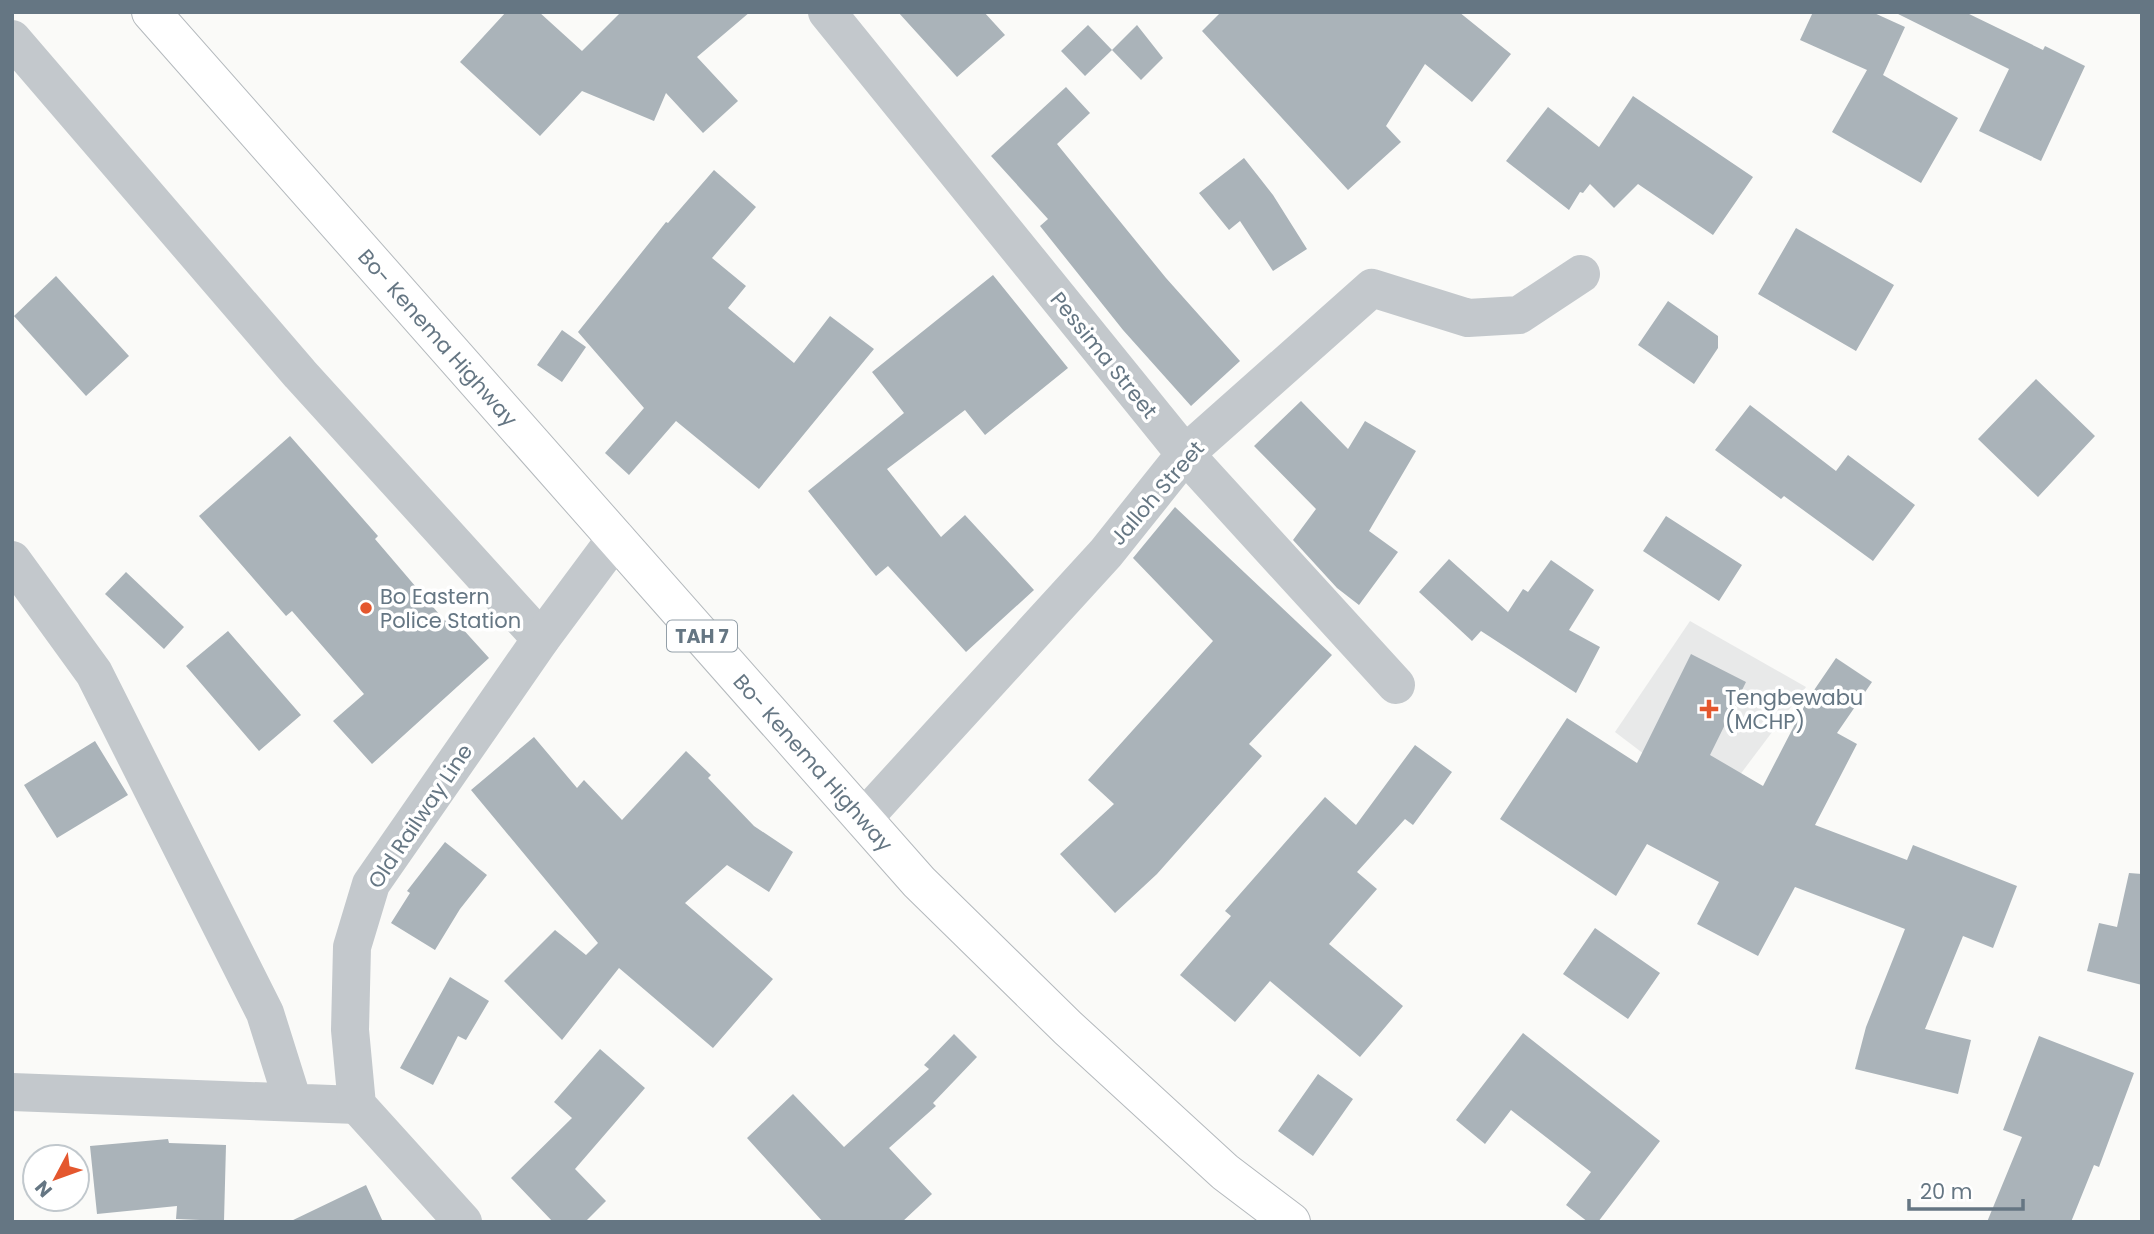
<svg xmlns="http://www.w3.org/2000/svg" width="2154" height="1234" viewBox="0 0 2154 1234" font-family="Poppins,sans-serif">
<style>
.built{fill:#e8e9e9}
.building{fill:#aab3b9}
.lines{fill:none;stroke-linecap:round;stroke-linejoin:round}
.trunk-casing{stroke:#b4b9bd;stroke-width:40}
.minor{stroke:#c3c8cc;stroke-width:38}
.tertiary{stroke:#c3c8cc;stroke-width:38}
.trunk{stroke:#fff;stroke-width:38}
.poi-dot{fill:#e4572e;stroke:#fff;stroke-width:2.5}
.labels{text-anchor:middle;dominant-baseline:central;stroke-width:7;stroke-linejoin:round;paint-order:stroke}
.shield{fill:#fff;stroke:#939fa8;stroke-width:2}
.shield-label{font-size:19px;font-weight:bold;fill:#657683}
.street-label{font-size:21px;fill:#657683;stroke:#fff}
.poi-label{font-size:21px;fill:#657683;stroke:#fff;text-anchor:start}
</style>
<rect width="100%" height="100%" fill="#fafaf8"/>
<path class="built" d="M 1690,621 L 1806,687 L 1715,808 L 1615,732 Z"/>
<path class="building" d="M 506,12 L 539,12 L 582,51 L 621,12 L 750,12 L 697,57 L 738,101 L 703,133 L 666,93 L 654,121 L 582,91 L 540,136 L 460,62 Z
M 898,12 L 984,12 L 1005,35 L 957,77 Z
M 1221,12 L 1459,12 L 1511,54 L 1472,102 L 1425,64 L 1386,126 L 1401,142 L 1348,190 L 1202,31 Z
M 1813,12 L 1872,12 L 1905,27 L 1883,75 L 1958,118 L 1921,183 L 1832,132 L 1867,70 L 1800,40 Z
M 1894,12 L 1965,12 L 2043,50 L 2045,46 L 2085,66 L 2041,161 L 1979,131 L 2009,69 Z
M 1088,25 L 1112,50 L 1085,76 L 1061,51 Z
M 1137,25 L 1163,58 L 1141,80 L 1112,50 Z
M 1066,87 L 1090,113 L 1057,144 L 1166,278 L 1240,361 L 1191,406 L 1123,330 L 1040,226 L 1048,219 L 991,156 Z
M 1633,96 L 1753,177 L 1713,235 L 1638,184 L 1614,208 L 1590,184 L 1583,193 L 1580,192 L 1569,210 L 1506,161 L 1548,107 L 1599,147 Z
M 1244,158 L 1273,195 L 1307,249 L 1273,271 L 1240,221 L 1229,230 L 1199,193 Z
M 714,170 L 756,207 L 712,258 L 746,286 L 728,308 L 794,363 L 830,316 L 874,349 L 759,489 L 676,421 L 629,475 L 605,453 L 644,408 L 578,332 L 666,222 L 668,223 Z
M 1796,228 L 1894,285 L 1856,351 L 1758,294 Z
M 993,275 L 1068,368 L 985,435 L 965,410 L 887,469 L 941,537 L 965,515 L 1034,590 L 966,652 L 888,566 L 876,576 L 808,491 L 904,413 L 872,372 Z
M 56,276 L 129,356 L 86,396 L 14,316 Z
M 1668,301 L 1718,336 L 1718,348 L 1694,384 L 1638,345 Z
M 562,330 L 586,347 L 562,382 L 537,365 Z
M 2036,379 L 2095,436 L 2038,497 L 1978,439 Z
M 1301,401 L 1348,449 L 1365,421 L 1416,451 L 1369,531 L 1398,552 L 1359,605 L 1337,588 L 1293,540 L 1316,509 L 1254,446 Z
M 1750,405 L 1836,471 L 1848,455 L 1915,505 L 1873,561 L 1784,496 L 1781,499 L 1715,450 Z
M 290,436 L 378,536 L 375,539 L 445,621 L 451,616 L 489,658 L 372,764 L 333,721 L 364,694 L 292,611 L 286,616 L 199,516 Z
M 1175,507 L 1332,655 L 1249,744 L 1262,756 L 1157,874 L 1115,913 L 1060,854 L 1114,804 L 1088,780 L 1213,641 L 1133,558 Z
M 1666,516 L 1742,565 L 1719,601 L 1643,551 Z
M 1449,559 L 1508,612 L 1523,589 L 1528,592 L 1551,560 L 1594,590 L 1569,630 L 1600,647 L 1576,693 L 1481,631 L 1472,641 L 1419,592 Z
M 126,572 L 184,627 L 164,649 L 105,594 Z
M 228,631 L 301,715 L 259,751 L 186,666 Z
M 1691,654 L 1746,682 L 1710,755 L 1763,786 L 1808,699 L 1836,658 L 1872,682 L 1837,733 L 1857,744 L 1815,825 L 1907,860 L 1913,845 L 2017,886 L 1993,948 L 1963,936 L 1925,1029 L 1971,1040 L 1958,1094 L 1855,1069 L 1866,1027 L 1905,929 L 1795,887 L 1758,956 L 1697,924 L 1719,882 L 1647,844 L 1616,896 L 1500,819 L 1567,718 L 1637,763 Z
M 534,737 L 577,788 L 584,780 L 622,820 L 686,751 L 711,775 L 708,778 L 754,826 L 793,852 L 769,892 L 727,865 L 685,903 L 773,979 L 713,1048 L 619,968 L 562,1040 L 504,981 L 555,930 L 586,955 L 598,943 L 471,790 Z
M 95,741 L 128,795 L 57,838 L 24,785 Z
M 1415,745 L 1452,772 L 1413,825 L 1405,819 L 1357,872 L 1377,889 L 1329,944 L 1403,1006 L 1360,1057 L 1270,981 L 1235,1022 L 1180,975 L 1231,916 L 1225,911 L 1325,797 L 1356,825 Z
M 445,842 L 487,875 L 460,909 L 435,950 L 391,923 L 410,893 L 407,891 Z
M 2129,873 L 2142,874 L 2142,985 L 2087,971 L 2099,923 L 2117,927 Z
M 1595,928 L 1660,973 L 1628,1019 L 1563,974 Z
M 450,977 L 489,1001 L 466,1040 L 458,1036 L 433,1085 L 400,1068 Z
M 1523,1033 L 1660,1141 L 1598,1222 L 1588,1222 L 1566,1205 L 1591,1172 L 1511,1110 L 1485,1144 L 1456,1120 Z
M 954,1034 L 977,1057 L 933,1103 L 936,1106 L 889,1148 L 932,1194 L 902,1222 L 823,1222 L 747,1138 L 793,1094 L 844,1147 L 929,1069 L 924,1065 Z
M 2039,1036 L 2134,1073 L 2099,1167 L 2094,1165 L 2071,1222 L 1987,1222 L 2022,1137 L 2003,1130 Z
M 600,1049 L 645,1088 L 575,1169 L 606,1201 L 585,1222 L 553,1222 L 511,1178 L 572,1118 L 554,1102 Z
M 1318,1074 L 1353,1099 L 1313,1156 L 1278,1131 Z
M 168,1139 L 169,1143 L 226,1145 L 224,1221 L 176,1219 L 177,1206 L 97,1214 L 90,1146 Z
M 366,1185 L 383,1222 L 289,1222 Z"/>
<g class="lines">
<defs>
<g id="trunk">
<path id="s1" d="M 151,12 L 919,882 L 1068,1028 L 1225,1172 L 1291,1222"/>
</g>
</defs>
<use href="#trunk" class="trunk-casing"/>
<path class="minor" d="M 827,12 L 1185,454 L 1396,685
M 12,39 L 300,374 L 541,639
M 12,560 L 94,673 L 265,1013 L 293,1102
M 863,819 L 1106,553 L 1185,454 L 1372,288 L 1468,318 L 1519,315 L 1581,274
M 12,1092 L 357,1105"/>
<path class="tertiary" d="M 463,1222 L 357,1105 L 350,1030 L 352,947 L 371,884 L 541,639 L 616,538"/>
<use href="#trunk" class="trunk"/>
</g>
<g class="poi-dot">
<circle cx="366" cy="608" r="7"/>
<path d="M1705.5 698.5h7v7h7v7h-7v7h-7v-7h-7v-7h7z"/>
</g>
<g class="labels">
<rect class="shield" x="667" y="620.5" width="70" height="31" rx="5"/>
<g class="shield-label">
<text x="702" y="636">TAH 7</text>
</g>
<g class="street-label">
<text stroke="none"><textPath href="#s1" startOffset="434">Bo- Kenema Highway</textPath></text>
<text transform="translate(1104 355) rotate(51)">Pessima Street</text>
<text transform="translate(1157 493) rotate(-49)">Jalloh Street</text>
<text stroke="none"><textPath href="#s1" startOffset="1001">Bo- Kenema Highway</textPath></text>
<text transform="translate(420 816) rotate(-56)">Old Railway Line</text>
</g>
<g class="poi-label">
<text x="380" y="596">Bo Eastern<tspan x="380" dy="24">Police Station</tspan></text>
<text x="1725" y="697">Tengbewabu<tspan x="1725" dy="24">(MCHP)</tspan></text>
</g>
</g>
<rect width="2154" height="1234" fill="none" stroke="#657683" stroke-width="28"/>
<g transform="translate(56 1178) rotate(229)"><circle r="33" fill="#ffffff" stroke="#c1c8cd" stroke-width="2"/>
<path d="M0-5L12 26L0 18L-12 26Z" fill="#e4572e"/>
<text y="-10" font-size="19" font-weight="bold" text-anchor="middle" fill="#657683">N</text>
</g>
<path d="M1909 1199v10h114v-10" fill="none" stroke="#657683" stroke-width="3.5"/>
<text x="1920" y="1199" font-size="21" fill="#657683" stroke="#ffffff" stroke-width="5" paint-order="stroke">20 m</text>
</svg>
